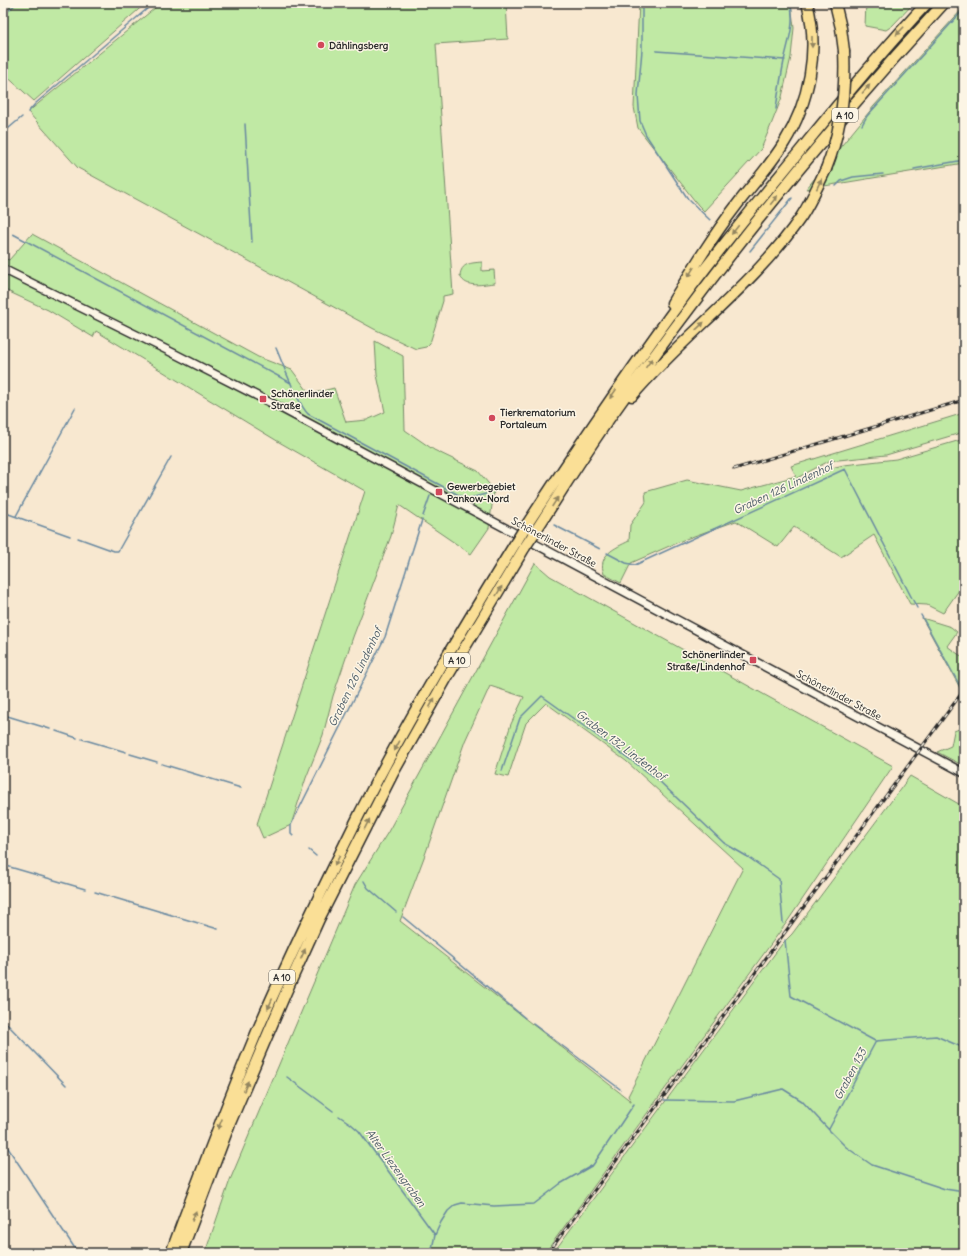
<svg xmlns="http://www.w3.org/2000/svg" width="967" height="1256" viewBox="0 0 967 1256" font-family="Delius,sans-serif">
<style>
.green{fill:#c0e9a4;stroke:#768a68;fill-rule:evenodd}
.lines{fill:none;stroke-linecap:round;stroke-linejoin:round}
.stream{stroke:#6888a0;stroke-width:1.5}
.secondary-casing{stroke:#2b2b2b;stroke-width:10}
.highway-casing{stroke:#2b2b2b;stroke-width:13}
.secondary{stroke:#fcf5e5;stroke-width:7}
.highway{stroke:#fadf96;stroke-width:10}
.rail-casing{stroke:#2b2b2b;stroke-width:3}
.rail{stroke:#fcf5e5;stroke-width:1.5;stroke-dasharray:4.5;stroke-linecap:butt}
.highway-bridge-casing{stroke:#2b2b2b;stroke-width:13;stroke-linecap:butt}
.highway-bridge{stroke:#fadf96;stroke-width:10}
.oneway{fill:#928560}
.poi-dot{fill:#d1495b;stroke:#fcf5e5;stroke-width:1.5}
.labels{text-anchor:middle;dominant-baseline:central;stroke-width:3;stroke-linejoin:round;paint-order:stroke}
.shield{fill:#fcf5e5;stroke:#6a6863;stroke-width:1}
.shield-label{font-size:9px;font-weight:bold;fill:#2b2b2b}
.poi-label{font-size:10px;font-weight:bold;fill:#2b2b2b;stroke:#fcf5e5;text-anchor:start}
.street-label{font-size:10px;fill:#2b2b2b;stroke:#fcf5e5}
.water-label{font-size:11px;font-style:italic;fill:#495a66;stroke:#fcf5e5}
</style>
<rect width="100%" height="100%" fill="#f8e8d0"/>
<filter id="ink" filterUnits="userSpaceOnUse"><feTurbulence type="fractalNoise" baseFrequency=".025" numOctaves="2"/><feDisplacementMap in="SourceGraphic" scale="8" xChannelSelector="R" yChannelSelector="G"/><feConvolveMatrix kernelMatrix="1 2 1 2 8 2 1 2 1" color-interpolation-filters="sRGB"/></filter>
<g filter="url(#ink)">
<path class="green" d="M 3,3 L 146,3 L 34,101 L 3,73 Z
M 161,3 L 506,3 L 508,39 L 436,44 L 453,294 L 443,296 L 443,301 L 430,343 L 426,347 L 416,349 L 374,329 L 78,168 L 28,112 Z
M 639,3 L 791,3 L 794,28 L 791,57 L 782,97 L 771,125 L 761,149 L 704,211 L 698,205 L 638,128 L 634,107 Z
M 866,3 L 914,3 L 892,26 L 886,30 L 865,26 Z
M 964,7 L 964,163 L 806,189 L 874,106 Z
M 32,234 L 258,357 L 292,370 L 310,394 L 334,388 L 346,422 L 367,420 L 385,412 L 377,375 L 375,341 L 403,356 L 405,430 L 434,450 L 478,471 L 494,490 L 489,528 L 471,554 L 399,505 L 391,536 L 353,637 L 333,696 L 323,735 L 306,778 L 291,825 L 263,838 L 257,824 L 365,491 L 279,442 L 96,331 L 93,337 L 48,310 L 3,289 L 3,258 L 9,260 Z
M 482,262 L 482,271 L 494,270 L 495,283 C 483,284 466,289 460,276 C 461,263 471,263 482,262 Z
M 964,413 L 964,432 L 886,455 L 829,461 L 797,478 L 801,484 L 835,467 L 844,465 L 896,459 L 964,439 L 964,583 L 943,613 L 927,605 L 910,604 L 874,535 L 841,557 L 794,527 L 778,547 L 736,521 L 683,540 L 631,563 L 621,583 L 604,574 C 597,555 615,548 629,541 L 630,525 L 646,502 L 645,492 L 687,480 L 741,491 L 796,476 L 791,466 Z
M 535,563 L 550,576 L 893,766 L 787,922 L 545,1253 L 205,1253 L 230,1180 L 355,885 L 388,832 ZM 490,686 L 524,697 L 511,724 L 495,774 L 508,777 L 526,723 L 546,703 L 626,761 L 743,868 L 628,1096 L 632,1102 L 400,921 L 426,852 L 465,741 Z
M 922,618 L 951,627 L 957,632 L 947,646 L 961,656 L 964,653 L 964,683 L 960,688 Z
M 964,727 L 964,766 L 937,752 L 951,746 L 954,731 Z
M 910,776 L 964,807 L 964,1253 L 553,1253 L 782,944 L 792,934 Z"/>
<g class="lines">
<path class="stream" d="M 642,3 L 642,50 L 638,95 L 640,121 L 646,135 L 688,199 L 710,220
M 3,15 L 17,3
M 656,51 L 785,60
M 776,109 C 778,93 781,77 784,61 C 788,42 796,22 790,3
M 28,112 L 36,103 L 154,3
M 245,124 L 252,242
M 862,125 L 867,116 L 964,9
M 3,133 L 22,117
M 914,169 L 964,160
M 836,186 L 841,181 L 853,177 L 883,174
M 13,234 L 291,383
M 750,251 L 792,198
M 276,348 C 283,364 297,403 308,414 L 466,499 L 486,494
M 3,512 L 70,536
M 16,516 L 75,408
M 423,516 L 430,496
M 554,525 L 600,549
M 78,538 L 114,551 L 118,551 L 171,457
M 607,553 L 626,563 L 635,565 L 845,469 L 917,608
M 921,615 L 960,686
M 4,715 L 50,729
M 56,731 L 77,738
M 82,739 L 126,752
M 130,754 L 157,762
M 162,764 L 241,788
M 502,771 L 520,718 L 542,696 L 656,778 L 724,843 L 748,857 L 779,879 L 783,923
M 293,836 L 291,834 L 291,825 L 385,637 L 422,520
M 309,850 L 316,856
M 3,865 L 85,889
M 364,881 L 368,888 L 396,912
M 95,892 L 218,929
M 403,917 L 525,1018
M 785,940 L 791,996 L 875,1041
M 3,1024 L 7,1024 L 66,1085
M 533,1024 L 620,1089
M 287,1077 L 333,1111
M 664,1100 L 734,1101 L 783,1089 L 802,1101 L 829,1130 L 846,1147 L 872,1165 L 945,1189 L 964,1192
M 339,1116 L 351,1124 L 359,1131 L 435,1235
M 829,1129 L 876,1041 L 936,1036 L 964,1048
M 3,1143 L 6,1145 L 78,1253
M 431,1253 L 435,1235 L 441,1222 L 448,1211 L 455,1205 L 462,1203 L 494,1206 L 534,1204 L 560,1184 L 593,1165 L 634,1104"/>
<defs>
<path id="secondary" d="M 3,269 L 175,354 L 273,404 L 964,773"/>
<path id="highway" d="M 835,3 L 841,28 L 844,51
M 672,303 C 692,270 712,237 736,206 C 752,185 770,166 784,143 C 809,103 820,50 807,3
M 632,396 C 685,334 754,285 801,217 C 811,202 818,185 826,169
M 524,529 C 577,448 631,368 689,290 C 723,244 759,201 795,157 C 838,104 881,52 927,3
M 533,535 C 559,495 584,454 611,416 C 713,271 824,133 944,3
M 171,1253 C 198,1180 226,1106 256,1034 C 288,959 325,884 361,811 C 408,719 462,630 516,542
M 181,1253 L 230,1123 L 286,992 L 319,919 L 393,773 L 446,679 L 525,547"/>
</defs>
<use href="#secondary" class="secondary-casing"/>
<use href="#highway" class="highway-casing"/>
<use href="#secondary" class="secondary"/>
<use href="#highway" class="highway"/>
<defs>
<path id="rail" d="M 734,469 L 964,400
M 548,1253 L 964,690"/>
</defs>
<use href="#rail" class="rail-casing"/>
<use href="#rail" class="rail"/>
<defs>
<path id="highway-bridge" d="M 826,169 C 841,131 846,92 844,51
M 516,542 L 524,529
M 525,547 L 533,535"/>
</defs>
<use href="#highway-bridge" class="highway-bridge-casing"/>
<use href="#highway-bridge" class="highway-bridge"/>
</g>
<defs><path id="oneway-solid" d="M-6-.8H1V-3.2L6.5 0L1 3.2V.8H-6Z"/></defs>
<g class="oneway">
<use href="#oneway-solid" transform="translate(900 31) rotate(134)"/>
<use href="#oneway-solid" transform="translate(812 42) rotate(90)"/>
<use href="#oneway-solid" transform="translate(866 89) rotate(-48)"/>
<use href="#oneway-solid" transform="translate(819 184) rotate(-65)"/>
<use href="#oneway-solid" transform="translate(774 200) rotate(-51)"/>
<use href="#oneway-solid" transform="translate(735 230) rotate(128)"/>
<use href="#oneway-solid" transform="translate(691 272) rotate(122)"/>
<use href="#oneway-solid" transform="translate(700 326) rotate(-44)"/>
<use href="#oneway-solid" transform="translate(649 363) rotate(-54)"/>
<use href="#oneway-solid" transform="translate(613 394) rotate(125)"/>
<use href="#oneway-solid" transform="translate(555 502) rotate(-57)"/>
<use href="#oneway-solid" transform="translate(499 591) rotate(-59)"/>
<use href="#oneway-solid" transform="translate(432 703) rotate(-61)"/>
<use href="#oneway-solid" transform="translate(397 746) rotate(118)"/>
<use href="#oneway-solid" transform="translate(367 824) rotate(-63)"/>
<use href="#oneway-solid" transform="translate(337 861) rotate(116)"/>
<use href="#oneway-solid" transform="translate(303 954) rotate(-66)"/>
<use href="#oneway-solid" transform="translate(270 1004) rotate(114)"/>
<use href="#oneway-solid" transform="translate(246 1086) rotate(-67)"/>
<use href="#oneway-solid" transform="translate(220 1124) rotate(112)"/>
<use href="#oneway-solid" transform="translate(194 1216) rotate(-69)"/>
</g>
</g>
<g class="poi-dot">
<circle cx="321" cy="45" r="4"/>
<rect x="259" y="395" width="8" height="8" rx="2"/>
<circle cx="492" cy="418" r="4"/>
<rect x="435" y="488" width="8" height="8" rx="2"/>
<rect x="749" y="656" width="8" height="8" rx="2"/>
</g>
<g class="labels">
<g class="shield">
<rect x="832" y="108" width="26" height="14" rx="3"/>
<rect x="444" y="653" width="26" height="14" rx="3"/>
<rect x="269" y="970" width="26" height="14" rx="3"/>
</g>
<g class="shield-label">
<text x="845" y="115">A 10</text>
<text x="457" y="660">A 10</text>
<text x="282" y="977">A 10</text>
</g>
<g class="poi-label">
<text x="329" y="45">Dählingsberg</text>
<text x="271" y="393">Schönerlinder<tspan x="271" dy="12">Straße</tspan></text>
<text x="500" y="412">Tierkrematorium<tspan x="500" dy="12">Portaleum</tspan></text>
<text x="447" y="486">Gewerbegebiet<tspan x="447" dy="12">Pankow-Nord</tspan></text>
<text x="745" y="654" text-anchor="end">Schönerlinder<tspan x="745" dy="12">Straße/Lindenhof</tspan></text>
</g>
<g class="street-label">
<text transform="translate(554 542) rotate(28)">Schönerlinder Straße</text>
<text transform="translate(839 695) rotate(28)">Schönerlinder Straße</text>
</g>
<g class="water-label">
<text transform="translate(783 488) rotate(-25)">Graben 126 Lindenhof</text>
<text transform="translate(355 677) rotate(-64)">Graben 126 Lindenhof</text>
<text transform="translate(621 745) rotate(37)">Graben 132 Lindenhof</text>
<text transform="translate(850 1074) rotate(-62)">Graben 133</text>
<text transform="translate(396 1168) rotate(54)">Alter Liezengraben</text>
</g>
</g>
<rect width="967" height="1256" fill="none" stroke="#fcf5e5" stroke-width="16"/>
<rect x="8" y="8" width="951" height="1240" fill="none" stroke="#2b2b2b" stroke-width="1.5" filter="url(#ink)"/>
</svg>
